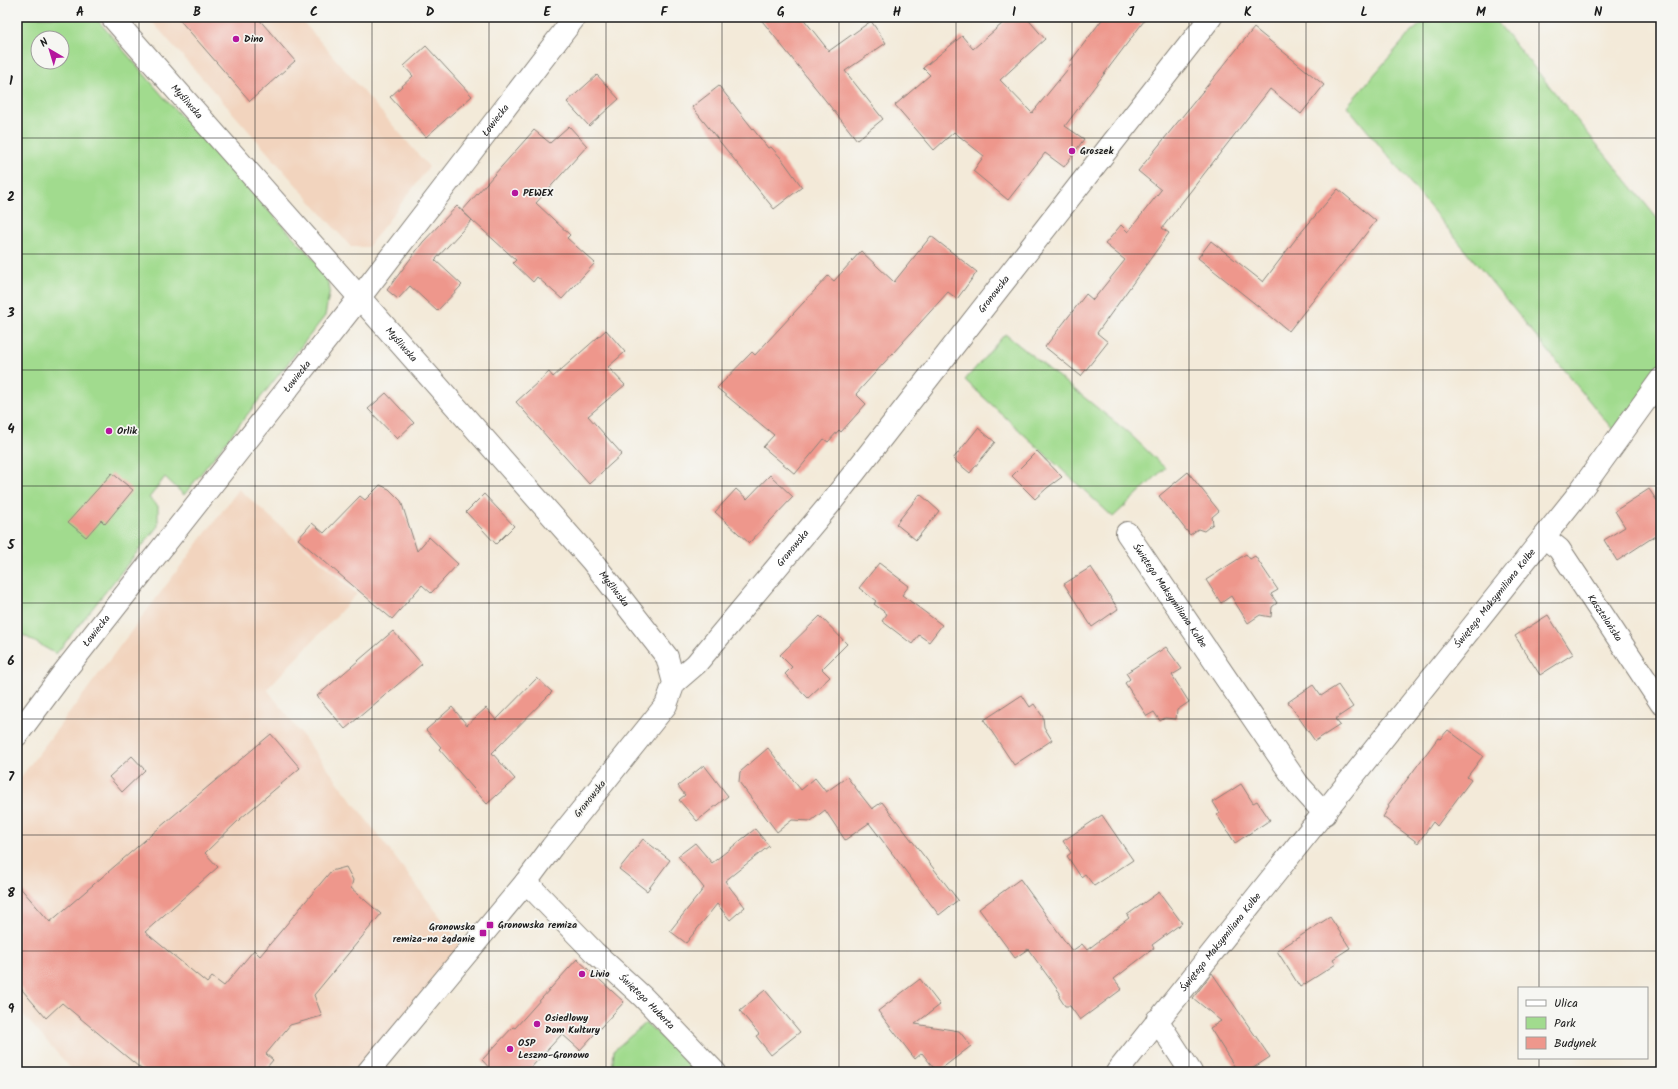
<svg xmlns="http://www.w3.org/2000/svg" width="1678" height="1089" viewBox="0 0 1678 1089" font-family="Kalam,sans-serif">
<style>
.built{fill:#f2d4be}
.green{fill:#a1db8e;stroke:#5e7c55;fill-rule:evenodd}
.building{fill:#ee978c}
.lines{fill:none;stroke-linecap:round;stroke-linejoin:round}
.street-casing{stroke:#88837a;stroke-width:24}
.secondary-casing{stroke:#88837a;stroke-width:24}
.street{stroke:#fff;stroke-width:22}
.secondary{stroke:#fff;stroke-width:22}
.grid{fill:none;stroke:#1c1c1c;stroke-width:1;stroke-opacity:0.55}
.poi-dot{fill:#b5179e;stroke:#f6f6f2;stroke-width:1.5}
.labels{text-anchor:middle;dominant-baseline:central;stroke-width:3.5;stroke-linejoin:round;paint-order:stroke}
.poi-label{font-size:10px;font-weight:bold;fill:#1c1c1c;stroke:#f6f6f2;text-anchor:start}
.street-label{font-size:10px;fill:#1c1c1c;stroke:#f6f6f2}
.neatline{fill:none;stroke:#1c1c1c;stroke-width:1.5}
.grid-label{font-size:13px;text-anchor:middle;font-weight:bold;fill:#1c1c1c}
</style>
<rect width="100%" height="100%" fill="#f6f6f2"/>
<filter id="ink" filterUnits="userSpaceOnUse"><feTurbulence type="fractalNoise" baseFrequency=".025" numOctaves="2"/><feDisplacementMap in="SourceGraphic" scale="8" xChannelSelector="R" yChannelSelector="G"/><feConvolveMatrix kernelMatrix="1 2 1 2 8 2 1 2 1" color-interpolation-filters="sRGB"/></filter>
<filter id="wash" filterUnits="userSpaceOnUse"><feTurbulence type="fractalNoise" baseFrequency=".012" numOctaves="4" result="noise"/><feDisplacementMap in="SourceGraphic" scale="16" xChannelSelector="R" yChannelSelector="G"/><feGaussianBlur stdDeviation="0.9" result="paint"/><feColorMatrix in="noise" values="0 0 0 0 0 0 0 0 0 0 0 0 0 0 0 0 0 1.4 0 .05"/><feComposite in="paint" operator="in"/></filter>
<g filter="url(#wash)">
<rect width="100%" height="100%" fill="#f3ead9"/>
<path class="built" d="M 148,17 L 299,17 L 429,167 L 368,247 L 351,247 Z
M 239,489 L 357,594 L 267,689 L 467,952 L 368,1072 L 74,1072 L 17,1008 L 17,782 Z"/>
<path class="green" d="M 17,17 L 95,17 L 168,102 L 323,269 L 330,289 L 325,316 L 184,495 L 165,477 L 149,498 L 158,506 L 158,526 L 56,654 L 23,635 L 17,636 ZM 38,38 L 62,38 L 62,62 L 38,62 Z
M 1430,17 L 1493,17 L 1661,223 L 1661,372 L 1614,431 L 1347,106 L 1411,32 Z
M 1005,334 L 1130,434 L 1165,468 L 1113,517 L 965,380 Z
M 646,1023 L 701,1072 L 612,1072 L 614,1050 Z"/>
<g id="blocks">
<path class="building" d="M 177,17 L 257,17 L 295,61 L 250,101 Z
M 759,17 L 802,17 L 829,51 L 871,21 L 886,43 L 845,71 L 883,119 L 857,140 Z
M 1010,17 L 1026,17 L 1045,39 L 1000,80 L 1032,113 L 1072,64 L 1070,62 L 1104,17 L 1147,17 L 1065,126 L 1084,139 L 1064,167 L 1045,153 L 1008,200 L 973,171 L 984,156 L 954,132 L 934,150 L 895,105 L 930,75 L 923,68 L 962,36 L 973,49 Z
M 1254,28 L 1324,85 L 1301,114 L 1270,89 L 1162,228 L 1169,233 L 1097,333 L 1108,342 L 1081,376 L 1045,347 L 1086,294 L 1093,300 L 1125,260 L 1105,244 L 1121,225 L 1128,232 L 1161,190 L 1138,171 Z
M 426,46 L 472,96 L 426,137 L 390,97 L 413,76 L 404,66 Z
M 597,75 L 619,99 L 589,126 L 567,102 Z
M 719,86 L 768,148 L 771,147 L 781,158 L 802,187 L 774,209 L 692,107 Z
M 569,126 L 587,146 L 536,203 L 570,235 L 567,238 L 595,263 L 562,299 L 537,277 L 533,282 L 513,263 L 516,260 L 462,211 L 534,130 L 550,143 Z
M 1338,189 L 1376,221 L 1289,331 L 1198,258 L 1211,241 L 1263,282 L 1298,236 Z
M 457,206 L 472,220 L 435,260 L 462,285 L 437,311 L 410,286 L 398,299 L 387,290 L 423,242 Z
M 931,236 L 977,272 L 957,299 L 948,292 L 856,394 L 866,404 L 841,432 L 839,430 L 828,442 L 824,439 L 795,474 L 763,447 L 774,435 L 717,388 L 752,352 L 755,355 L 828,276 L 834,281 L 861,251 L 894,282 Z
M 606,330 L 625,352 L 608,367 L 625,385 L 588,416 L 622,454 L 589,484 L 516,402 L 549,372 L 553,377 Z
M 386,393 L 414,423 L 397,439 L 368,409 Z
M 978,428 L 995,442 L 970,473 L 953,459 Z
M 1037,451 L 1062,477 L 1047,488 L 1035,499 L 1012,476 Z
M 1188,472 L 1219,511 L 1212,517 L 1213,524 L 1204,531 L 1198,529 L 1190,535 L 1159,496 Z
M 112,473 L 133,490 L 105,524 L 101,520 L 86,537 L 68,522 Z
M 770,475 L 793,497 L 749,543 L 715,512 L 736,489 L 747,499 Z
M 380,485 L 389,489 L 401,501 L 417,551 L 429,537 L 458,564 L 431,593 L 422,585 L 392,619 L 298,539 L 312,523 L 324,533 L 360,496 L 365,500 Z
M 1649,489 L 1661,507 L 1661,532 L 1617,561 L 1604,540 L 1625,527 L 1615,511 Z
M 484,494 L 514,526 L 496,544 L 466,512 Z
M 920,494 L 939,511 L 916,540 L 896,524 Z
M 1246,554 L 1250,559 L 1255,556 L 1278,590 L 1271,594 L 1277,603 L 1272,607 L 1271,617 L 1260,615 L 1248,623 L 1231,596 L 1221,603 L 1206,580 Z
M 879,563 L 909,586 L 902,595 L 942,625 L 929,642 L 919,635 L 912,644 L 882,621 L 887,614 L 874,604 L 876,601 L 859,588 Z
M 1091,567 L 1118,609 L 1092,627 L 1064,584 Z
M 1548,615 L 1573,654 L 1540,675 L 1515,636 Z
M 820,616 L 847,644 L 822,669 L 830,677 L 808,698 L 785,674 L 792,667 L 780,655 Z
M 393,631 L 422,664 L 345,729 L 317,696 Z
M 1166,647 L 1182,669 L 1172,675 L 1189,702 L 1177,710 L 1176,719 L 1165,718 L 1160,721 L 1154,712 L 1147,716 L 1125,683 L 1130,679 L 1126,673 Z
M 537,678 L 552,692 L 492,753 L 515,779 L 487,804 L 439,749 L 441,747 L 426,730 L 452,707 L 467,725 L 486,708 L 496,720 Z
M 1313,685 L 1321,696 L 1338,685 L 1353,707 L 1335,719 L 1340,725 L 1315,741 L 1288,702 Z
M 1022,695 L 1030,707 L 1034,704 L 1043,717 L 1044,727 L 1052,740 L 1014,765 L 984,720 Z
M 1448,730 L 1483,756 L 1467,777 L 1471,780 L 1437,826 L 1433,822 L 1418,843 L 1383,817 L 1389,807 L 1388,805 L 1438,738 L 1440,739 Z
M 271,734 L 300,768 L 240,819 L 205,853 L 218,867 L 145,932 L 207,983 L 212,977 L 224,986 L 254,950 L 260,956 L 331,871 L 346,867 L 353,880 L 351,888 L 381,914 L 314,995 L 322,1016 L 290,1025 L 266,1054 L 273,1060 L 263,1072 L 145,1072 L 62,1003 L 46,1018 L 17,984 L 17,884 L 50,922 L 173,816 Z
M 768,748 L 801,790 L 815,778 L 826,792 L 847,777 L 872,809 L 882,802 L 958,900 L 939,915 L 869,823 L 845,840 L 825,810 L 811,821 L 792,820 L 777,832 L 739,782 L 740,772 Z
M 132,756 L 145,770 L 122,792 L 109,777 Z
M 704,765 L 728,796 L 697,821 L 679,800 L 685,795 L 678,786 Z
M 1241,784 L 1253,803 L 1257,801 L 1270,820 L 1235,843 L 1217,815 L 1220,813 L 1213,802 Z
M 1102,815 L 1133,860 L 1094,886 L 1085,874 L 1081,877 L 1067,856 L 1071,853 L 1063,841 Z
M 755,829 L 769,846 L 725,881 L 745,907 L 730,920 L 717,904 L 686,943 L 670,931 L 704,888 L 678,856 L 695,843 L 712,863 Z
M 643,839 L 670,860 L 647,891 L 619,869 Z
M 1020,879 L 1072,951 L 1082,944 L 1087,950 L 1129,918 L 1127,915 L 1159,892 L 1182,923 L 1152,945 L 1154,948 L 1114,979 L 1122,989 L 1080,1020 L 1070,1006 L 1065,1006 L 1059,997 L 1060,993 L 1028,949 L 1015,958 L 979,909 Z
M 1330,917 L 1350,948 L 1333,959 L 1336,964 L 1300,987 L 1277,951 Z
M 577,959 L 624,1002 L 580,1050 L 562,1034 L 527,1072 L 493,1072 L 482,1060 L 513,1027 L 515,1028 Z
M 1212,973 L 1270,1057 L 1247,1072 L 1238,1072 L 1210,1028 L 1221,1021 L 1193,998 Z
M 920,979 L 940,1005 L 915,1024 L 959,1031 L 971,1046 L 937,1072 L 922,1053 L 915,1059 L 878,1011 Z
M 765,990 L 800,1032 L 771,1055 L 756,1036 L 759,1034 L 740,1011 Z"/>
</g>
</g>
<g filter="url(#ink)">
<use href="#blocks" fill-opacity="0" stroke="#88837a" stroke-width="1"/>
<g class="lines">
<defs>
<g id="street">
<path id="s1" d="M 1127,533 L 1298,784 L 1325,814"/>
<path id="s2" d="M 1544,537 L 1559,549 L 1661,703"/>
<path id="s3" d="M 674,683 L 696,664 L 829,505 L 1211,17"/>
<path id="s4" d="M 17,735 L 64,672 L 360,297 L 575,17"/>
<path id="s5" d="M 526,882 L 594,952 L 643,997 L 715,1072"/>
<path d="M 1157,1020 L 1191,1072"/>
<path id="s6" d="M 1117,1072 L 1575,498 L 1661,379"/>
</g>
<g id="secondary">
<path id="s7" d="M 112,17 L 592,561 L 667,657 L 674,683 L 666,705 L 552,847 L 526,882 L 368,1072"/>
</g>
</defs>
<use href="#street" class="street-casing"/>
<use href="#secondary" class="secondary-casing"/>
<use href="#street" class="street"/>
<use href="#secondary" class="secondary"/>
</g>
</g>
<path class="grid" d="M 139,17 L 139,1072M 255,17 L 255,1072M 372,17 L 372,1072M 489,17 L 489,1072M 606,17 L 606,1072M 722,17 L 722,1072M 839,17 L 839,1072M 956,17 L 956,1072M 1072,17 L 1072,1072M 1189,17 L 1189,1072M 1306,17 L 1306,1072M 1423,17 L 1423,1072M 1539,17 L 1539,988M 17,138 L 1661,138M 17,254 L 1661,254M 17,370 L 1661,370M 17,486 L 1661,486M 17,603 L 1661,603M 17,719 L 1661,719M 17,835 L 1661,835M 17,951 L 1661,951M 1539,1058 L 1539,1072"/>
<g class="poi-dot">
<circle cx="236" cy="39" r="4"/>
<circle cx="1072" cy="151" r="4"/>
<circle cx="515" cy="193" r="4"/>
<circle cx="109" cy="431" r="4"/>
<rect x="486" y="921" width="8" height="8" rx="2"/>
<rect x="479" y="929" width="8" height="8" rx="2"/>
<circle cx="582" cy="974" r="4"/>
<circle cx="537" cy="1024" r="4"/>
<circle cx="510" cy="1049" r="4"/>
</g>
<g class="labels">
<g class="poi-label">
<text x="244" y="39">Dino</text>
<text x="1080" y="151">Groszek</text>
<text x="523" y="193">PEWEX</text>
<text x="117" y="431">Orlik</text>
<text x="498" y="925">Gronowska remiza</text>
<text x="475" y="927" text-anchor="end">Gronowska<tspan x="475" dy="12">remiza-na żądanie</tspan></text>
<text x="590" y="974">Livio</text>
<text x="545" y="1018">Osiedlowy<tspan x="545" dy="12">Dom Kultury</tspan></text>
<text x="518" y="1043">OSP<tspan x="518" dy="12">Leszno-Gronowo</tspan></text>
</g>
<g class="street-label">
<text stroke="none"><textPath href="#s7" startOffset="113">Myśliwska</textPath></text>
<text stroke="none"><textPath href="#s4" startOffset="779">Łowiecka</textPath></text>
<text stroke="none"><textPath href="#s3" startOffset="504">Gronowska</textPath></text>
<text stroke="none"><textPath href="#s7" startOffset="437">Myśliwska</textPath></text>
<text stroke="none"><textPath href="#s4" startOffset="455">Łowiecka</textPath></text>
<text stroke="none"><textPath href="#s3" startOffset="180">Gronowska</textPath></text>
<text stroke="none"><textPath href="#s7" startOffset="761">Myśliwska</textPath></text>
<text stroke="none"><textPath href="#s1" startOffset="76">Świętego Maksymiliana Kolbe</textPath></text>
<text stroke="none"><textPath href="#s6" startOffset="606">Świętego Maksymiliana Kolbe</textPath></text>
<text stroke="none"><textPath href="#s2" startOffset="102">Kasztelańska</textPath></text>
<text stroke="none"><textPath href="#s4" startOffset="131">Łowiecka</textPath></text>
<text transform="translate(590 799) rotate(-51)">Gronowska</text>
<text stroke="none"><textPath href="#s6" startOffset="166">Świętego Maksymiliana Kolbe</textPath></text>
<text stroke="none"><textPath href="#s5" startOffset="170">Świętego Huberta</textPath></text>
</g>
</g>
<rect width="1678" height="1089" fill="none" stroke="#f6f6f2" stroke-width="44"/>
<rect x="1518" y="987" width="130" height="72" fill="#f6f6f2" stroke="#9f9f9c"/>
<rect x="1526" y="1000" width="20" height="6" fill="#ffffff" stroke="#9f9f9c"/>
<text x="1554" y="1007" font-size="12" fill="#1c1c1c">Ulica</text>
<rect x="1526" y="1017" width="20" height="12" fill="#a1db8e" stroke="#9f9f9c"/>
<text x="1554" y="1027" font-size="12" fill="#1c1c1c">Park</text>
<rect x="1526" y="1037" width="20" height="12" fill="#ee978c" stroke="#9f9f9c"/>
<text x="1554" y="1047" font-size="12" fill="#1c1c1c">Budynek</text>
<g transform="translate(50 50) rotate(322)"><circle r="19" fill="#f6f6f2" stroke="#9f9f9c"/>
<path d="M0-3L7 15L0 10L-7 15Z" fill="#b5179e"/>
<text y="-6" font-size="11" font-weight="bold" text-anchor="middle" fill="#1c1c1c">N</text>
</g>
<rect x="22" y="22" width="1634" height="1045" class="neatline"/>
<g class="grid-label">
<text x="80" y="16">A</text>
<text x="197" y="16">B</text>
<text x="314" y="16">C</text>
<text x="430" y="16">D</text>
<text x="547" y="16">E</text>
<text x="664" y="16">F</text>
<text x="781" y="16">G</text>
<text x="897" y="16">H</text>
<text x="1014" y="16">I</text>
<text x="1131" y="16">J</text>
<text x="1248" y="16">K</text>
<text x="1364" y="16">L</text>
<text x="1481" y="16">M</text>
<text x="1598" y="16">N</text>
<text x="11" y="85">1</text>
<text x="11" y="201">2</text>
<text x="11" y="317">3</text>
<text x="11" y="433">4</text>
<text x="11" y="549">5</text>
<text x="11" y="665">6</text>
<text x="11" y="781">7</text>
<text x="11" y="897">8</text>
<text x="11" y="1013">9</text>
</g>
</svg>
